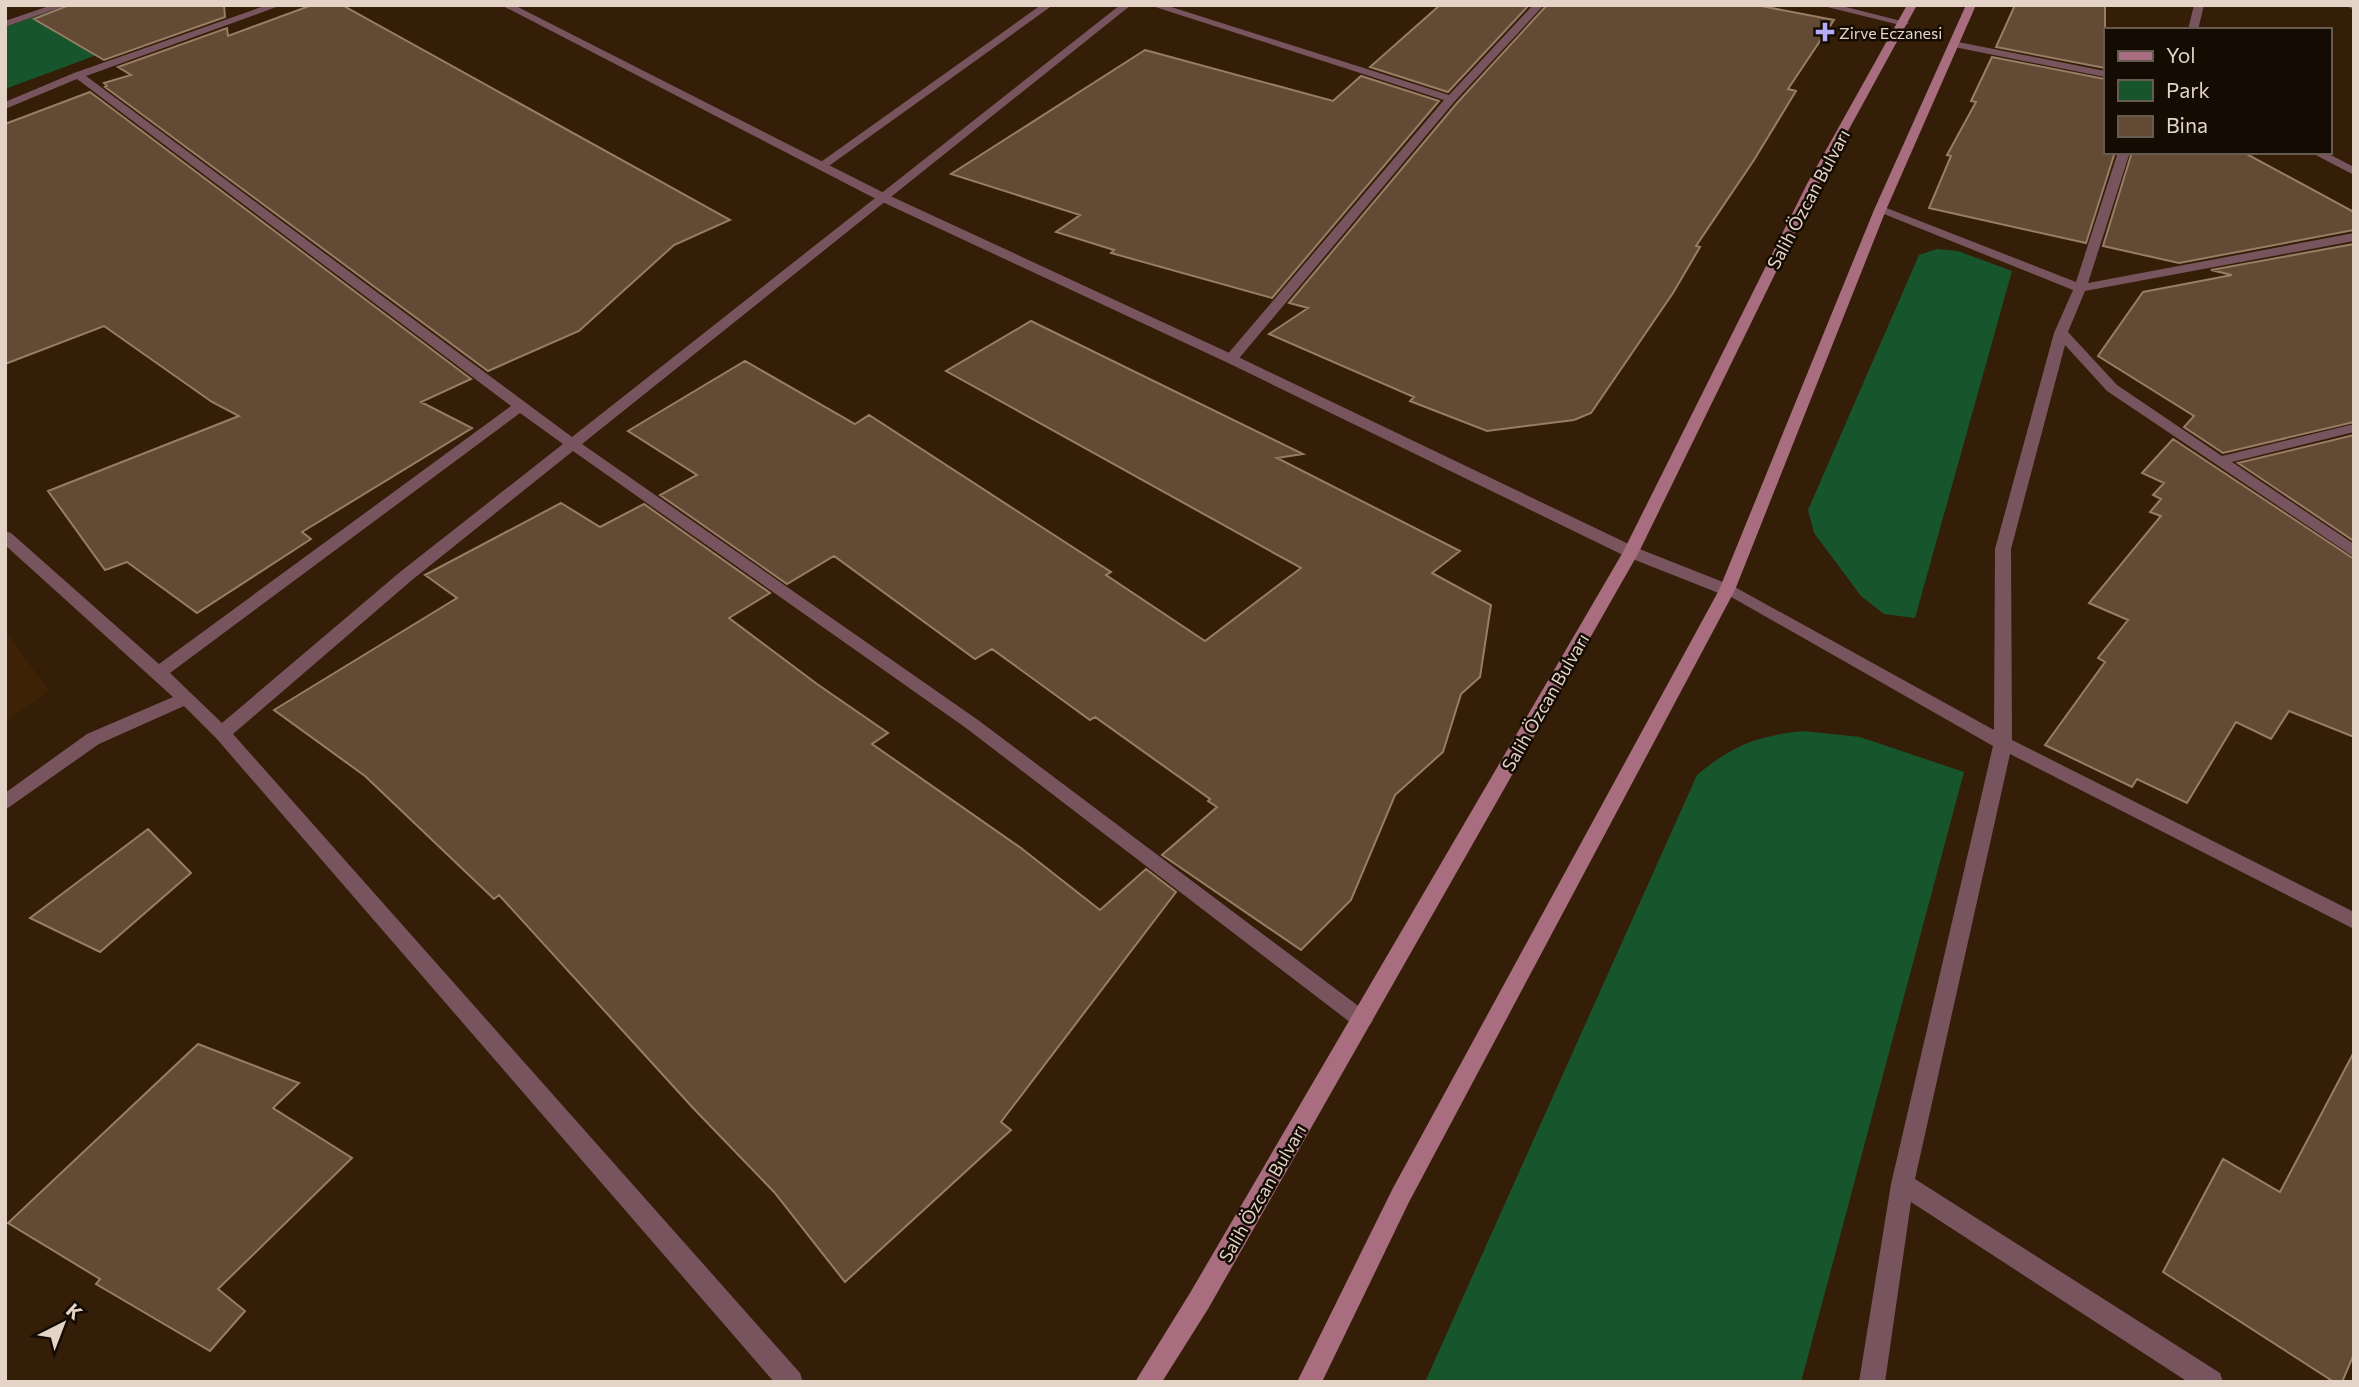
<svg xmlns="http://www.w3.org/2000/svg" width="2359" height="1387" viewBox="0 0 2359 1387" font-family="Commissioner,sans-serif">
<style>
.built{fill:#3d2205}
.green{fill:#17552c}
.building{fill:#624a34;stroke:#987d65;stroke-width:2}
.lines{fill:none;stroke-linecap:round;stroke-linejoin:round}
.minor{fill:#78545e;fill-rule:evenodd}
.tertiary{fill:#78545e;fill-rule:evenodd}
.secondary{fill:#a86e7f;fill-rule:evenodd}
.poi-dot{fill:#b4acf9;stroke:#140b03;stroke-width:2.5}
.labels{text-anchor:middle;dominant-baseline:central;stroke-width:5;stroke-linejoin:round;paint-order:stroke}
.far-poi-label{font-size:16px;fill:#e3d4c7;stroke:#140b03;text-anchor:start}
.street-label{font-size:18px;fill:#e3d4c7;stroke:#140b03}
</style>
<rect width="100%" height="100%" fill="#341e08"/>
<path class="built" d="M 5,631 L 49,691 L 5,722 Z"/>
<path class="green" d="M 69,5 L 232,5 L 5,89 L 5,27 Z
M 1937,249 L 1958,251 L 2012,271 L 1915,618 L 1884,614 L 1861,596 L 1814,533 L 1808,510 L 1919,255 Z
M 1803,731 L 1860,737 L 1964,772 L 1801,1382 L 1425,1382 L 1697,775 C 1733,745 1757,736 1803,731 Z"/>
<path class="building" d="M 69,5 L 224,5 L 225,17 L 104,60 L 34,19 Z
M 312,5 L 342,5 L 730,220 L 674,245 L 579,331 L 488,371 L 105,87 L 107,86 L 104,83 L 131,75 L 118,67 L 227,28 L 228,36 Z
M 1440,5 L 1529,5 L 1448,92 L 1370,67 Z
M 1547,5 L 1756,5 L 1834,20 L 1788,89 L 1796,91 L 1754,160 L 1696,246 L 1700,247 L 1673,293 L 1591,413 L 1574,420 L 1487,431 L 1410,401 L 1414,397 L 1269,334 L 1308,308 L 1289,303 L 1457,103 Z
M 2015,5 L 2105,5 L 2105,68 L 1996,47 Z
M 1145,50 L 1333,101 L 1361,76 L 1439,101 L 1272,298 L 1111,253 L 1114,250 L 1056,232 L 1080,215 L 951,174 Z
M 1992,57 L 2105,79 L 2105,152 L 2115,152 L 2086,243 L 1929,208 L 1951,156 L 1947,155 L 1976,102 L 1971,101 Z
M 90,92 L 471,379 L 421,402 L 472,428 L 302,532 L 311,539 L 197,613 L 127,562 L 105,570 L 48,491 L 239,416 L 212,402 L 104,326 L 5,364 L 5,124 Z
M 2132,152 L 2243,152 L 2354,212 L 2354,230 L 2179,263 L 2103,246 Z
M 2354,244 L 2354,422 L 2223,453 L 2184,427 L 2194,416 L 2098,356 L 2143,292 L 2232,275 L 2211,270 Z
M 1031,321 L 1303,454 L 1277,458 L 1460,551 L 1432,573 L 1491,605 L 1480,677 L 1461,694 L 1443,752 L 1395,795 L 1351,900 L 1301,950 L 1162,855 L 1217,807 L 1208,801 L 1210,799 L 1095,717 L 1090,720 L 992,649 L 975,659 L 834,556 L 787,584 L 660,495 L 697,475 L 628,431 L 745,361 L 855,424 L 869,415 L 1111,572 L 1106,575 L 1205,641 L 1301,568 L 946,371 Z
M 2354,435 L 2354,541 L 2238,463 Z
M 2173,439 L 2354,559 L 2354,737 L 2289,711 L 2271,739 L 2236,722 L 2187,803 L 2137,779 L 2132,787 L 2045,745 L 2105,662 L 2098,658 L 2128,620 L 2089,603 L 2161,516 L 2150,512 L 2161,499 L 2153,495 L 2164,483 L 2142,473 Z
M 561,503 L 600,527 L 644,504 L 770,593 L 729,618 L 817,684 L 888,733 L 872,744 L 1021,848 L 1100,910 L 1146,869 L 1176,892 L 1001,1122 L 1011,1130 L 845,1282 L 774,1192 L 694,1109 L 499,895 L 494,899 L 365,776 L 274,710 L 457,598 L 425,575 Z
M 148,829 L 191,873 L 100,952 L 30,918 Z
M 198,1044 L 299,1083 L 273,1108 L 352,1158 L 218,1289 L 245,1311 L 210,1351 L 96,1284 L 100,1279 L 8,1223 Z
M 2354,1052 L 2354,1354 L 2342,1382 L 2334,1382 L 2163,1272 L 2223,1159 L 2280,1192 Z"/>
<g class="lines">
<path class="minor" d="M 52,5 L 67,5 L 5,27 L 5,21 Z
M 267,5 L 282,5 L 86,76 L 572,437 L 1120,5 L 1131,5 L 582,444 L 978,720 L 1369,1014 L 1373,1020 L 1369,1026 L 1362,1029 L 1355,1026 L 966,728 L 573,451 L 412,580 L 233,734 L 800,1373 L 803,1382 L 774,1382 L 216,738 L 184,706 L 99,744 L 5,810 L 5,793 L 87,734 L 173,697 L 5,545 L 5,531 L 11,533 L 159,664 L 511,406 L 77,79 L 5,109 L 5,102 L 74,73 ZM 520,413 L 563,444 L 400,572 L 222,723 L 170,673 Z
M 1041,5 L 1053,5 L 826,168 L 818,168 L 818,164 Z
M 1149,5 L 1165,5 L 1449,95 L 1533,5 L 1544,5 L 1455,101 L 1236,362 L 1231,363 L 1224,359 L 1226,356 L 1444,100 Z
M 1819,5 L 1838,5 L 1909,23 L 1904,26 Z
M 2194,5 L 2204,5 L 2198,30 L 2188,30 Z
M 2345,5 L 2354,5 L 2354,10 Z
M 1953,41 L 2105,71 L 2105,77 L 1949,46 L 1948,44 Z
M 2118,152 L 2130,152 L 2088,283 L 2354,233 L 2354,241 L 2085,291 L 2068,332 L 2117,385 L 2222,456 L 2354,424 L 2354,432 L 2232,462 L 2354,544 L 2354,557 L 2107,391 L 2065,345 L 2011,549 L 2012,740 L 2354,912 L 2354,929 L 2010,754 L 1915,1179 L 2220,1373 L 2223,1382 L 2188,1382 L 1911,1202 L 1885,1382 L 1859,1382 L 1891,1184 L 1993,746 L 1719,590 L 1727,585 L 1733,586 L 1994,730 L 1995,549 L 2054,333 L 2073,290 L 1874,210 L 1884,207 L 2076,282 Z
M 2310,152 L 2325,152 L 2354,167 L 2354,175 Z"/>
<path class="tertiary" d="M 501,5 L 514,5 L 886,194 L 1236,356 L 1637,548 L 1733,586 L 1735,590 L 1727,595 L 1721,594 L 1625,556 L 1226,362 L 878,200 Z"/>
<path class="secondary" d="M 1907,5 L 1917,5 L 1819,184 L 1639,552 L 1208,1309 L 1162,1382 L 1135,1382 L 1190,1293 L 1623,552 L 1807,184 Z
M 1966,5 L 1976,5 L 1886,210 L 1735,590 L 1409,1202 L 1322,1382 L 1297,1382 L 1393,1188 L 1719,590 L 1874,210 Z"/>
</g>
<path class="poi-dot" d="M1821.5 21.5h7v7h7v7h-7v7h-7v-7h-7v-7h7z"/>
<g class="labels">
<g class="far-poi-label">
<text x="1839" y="32">Zirve Eczanesi</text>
</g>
<g class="street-label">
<text transform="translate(1808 199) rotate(-62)">Salih Özcan Bulvarı</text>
<text transform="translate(1545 702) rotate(-60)">Salih Özcan Bulvarı</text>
<text transform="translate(1262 1193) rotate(-60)">Salih Özcan Bulvarı</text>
</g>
</g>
<rect width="2359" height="1387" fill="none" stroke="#e3d4c7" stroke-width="14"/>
<rect x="2104" y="28" width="228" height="126" fill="#140b03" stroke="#675b51" stroke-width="2"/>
<rect x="2118" y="51" width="35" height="10" fill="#a86e7f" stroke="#675b51" stroke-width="2"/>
<text x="2166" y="63" font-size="21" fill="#e3d4c7">Yol</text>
<rect x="2118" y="80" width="35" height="21" fill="#17552c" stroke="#675b51" stroke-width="2"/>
<text x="2166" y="98" font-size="21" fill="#e3d4c7">Park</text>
<rect x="2118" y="116" width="35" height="21" fill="#624a34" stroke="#675b51" stroke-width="2"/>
<text x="2166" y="133" font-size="21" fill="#e3d4c7">Bina</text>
<g transform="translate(63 1324) rotate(42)" stroke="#140b03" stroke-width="5" paint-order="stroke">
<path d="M0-5L12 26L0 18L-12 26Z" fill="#e3d4c7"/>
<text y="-10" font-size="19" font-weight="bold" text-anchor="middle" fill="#e3d4c7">K</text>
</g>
</svg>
